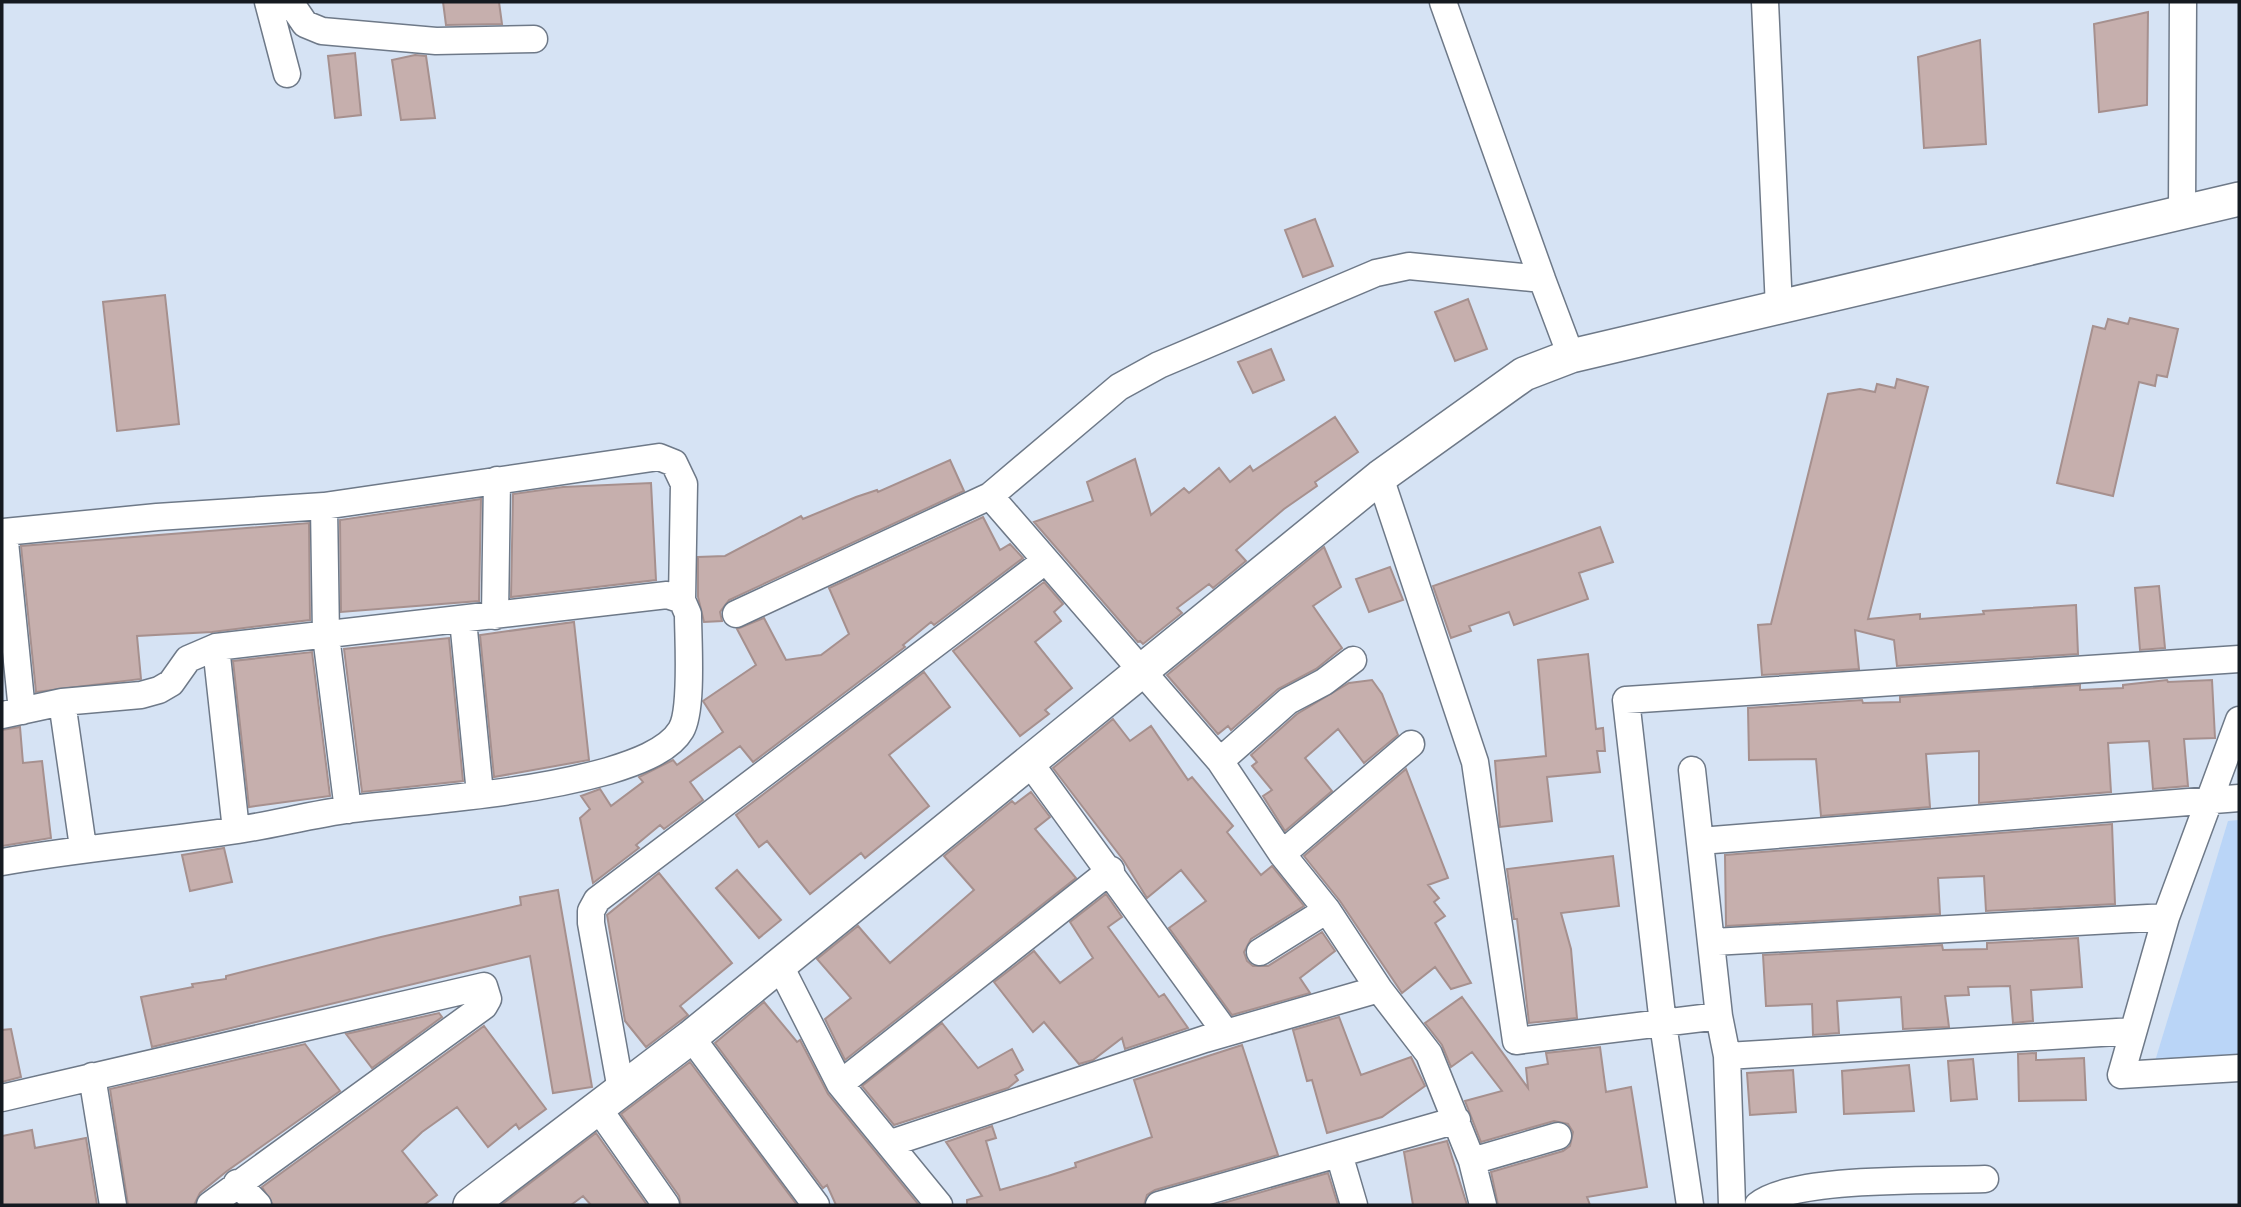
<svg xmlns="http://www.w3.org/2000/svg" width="2241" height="1207" viewBox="0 0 2241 1207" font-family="'Work Sans',sans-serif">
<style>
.green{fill:#bad5f7}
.building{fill:#c6afad;stroke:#a6908e;stroke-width:2}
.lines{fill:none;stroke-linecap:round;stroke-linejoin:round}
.minor-casing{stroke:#6e7988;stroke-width:29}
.tertiary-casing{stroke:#6e7988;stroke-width:36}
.minor{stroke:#fff;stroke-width:26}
.tertiary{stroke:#fff;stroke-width:33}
</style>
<rect width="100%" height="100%" fill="#d6e3f4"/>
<path class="green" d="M 2239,820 L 2239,1066 L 2152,1071 L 2228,821 Z"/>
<path class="building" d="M 443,2 L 499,2 L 502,24 L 446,25 Z
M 2148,12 L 2147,105 L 2099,112 L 2094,24 Z
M 1980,40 L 1986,144 L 1924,148 L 1918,57 Z
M 355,53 L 361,115 L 335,118 L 328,56 Z
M 415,55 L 426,56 L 435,118 L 401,120 L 392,60 Z
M 1315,219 L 1333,266 L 1303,277 L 1285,230 Z
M 165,295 L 179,424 L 117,431 L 103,302 Z
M 1468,299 L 1487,349 L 1455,361 L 1435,312 Z
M 2130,318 L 2178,329 L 2167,377 L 2157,375 L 2155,386 L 2139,382 L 2113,496 L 2057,483 L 2093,326 L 2105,329 L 2108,319 L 2128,324 Z
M 1271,349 L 1284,380 L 1253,393 L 1238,362 Z
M 1897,379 L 1928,387 L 1868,619 L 1920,614 L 1920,619 L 1984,614 L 1983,611 L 2076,605 L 2078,654 L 1897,666 L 1894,640 L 1855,630 L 1859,669 L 1762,675 L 1758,625 L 1771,624 L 1828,394 L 1860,389 L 1875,392 L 1877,384 L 1895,388 Z
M 1335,417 L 1358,452 L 1315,482 L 1317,486 L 1284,509 L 1236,550 L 1246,561 L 1213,588 L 1209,584 L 1177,608 L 1182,613 L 1143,644 L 1140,641 L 1138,642 L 1034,522 L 1093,501 L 1087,482 L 1135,459 L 1151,515 L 1184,488 L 1189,493 L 1219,468 L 1230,482 L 1250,466 L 1253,471 Z
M 950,460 L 964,491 L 729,600 L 720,612 L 722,621 L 704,622 L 698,597 L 698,557 L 725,556 L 801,516 L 803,519 L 856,497 L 877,490 L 878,492 Z
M 651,483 L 656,580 L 511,597 L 513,494 L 563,487 Z
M 481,499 L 479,601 L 341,612 L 340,520 Z
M 983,517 L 1000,550 L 1010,544 L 1023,558 L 934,625 L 931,622 L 903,645 L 905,647 L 753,762 L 740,746 L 690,782 L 703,800 L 664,829 L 660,825 L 636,845 L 639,848 L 593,883 L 580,818 L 590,809 L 581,796 L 600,789 L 611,806 L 643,782 L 639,777 L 673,760 L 677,765 L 723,732 L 703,701 L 756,665 L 737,629 L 764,618 L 786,660 L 821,655 L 849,634 L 829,588 Z
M 309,523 L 310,620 L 212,632 L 137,636 L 141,679 L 36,692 L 21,546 Z
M 1600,527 L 1613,562 L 1579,573 L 1588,599 L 1514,625 L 1509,612 L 1469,626 L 1471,631 L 1451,638 L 1433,586 Z
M 1324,547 L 1341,587 L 1313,606 L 1342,648 L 1316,669 L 1278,689 L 1231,730 L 1228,726 L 1218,734 L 1167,675 Z
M 1390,567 L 1403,600 L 1369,612 L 1356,579 Z
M 1044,582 L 1063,604 L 1054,612 L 1061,621 L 1035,642 L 1072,688 L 1045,710 L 1049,714 L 1020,736 L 953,651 Z
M 2159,586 L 2165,648 L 2140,650 L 2135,588 Z
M 574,622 L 589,760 L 494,777 L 480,635 Z
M 449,638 L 463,781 L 362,792 L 344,649 Z
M 312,652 L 330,796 L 249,807 L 233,661 Z
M 1588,654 L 1596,729 L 1603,728 L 1605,751 L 1597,751 L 1600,772 L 1547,777 L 1552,821 L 1500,827 L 1495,761 L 1546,756 L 1538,660 Z
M 924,672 L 950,707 L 889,755 L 929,806 L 865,858 L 861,853 L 810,894 L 767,841 L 759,847 L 736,815 Z
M 1372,680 L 1382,694 L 1398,735 L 1364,763 L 1338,729 L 1305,758 L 1332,791 L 1285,831 L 1263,796 L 1272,790 L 1252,766 L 1257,762 L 1251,755 L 1297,714 L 1349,683 Z
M 2167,680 L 2168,682 L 2212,680 L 2215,738 L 2184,739 L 2188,786 L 2153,789 L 2149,741 L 2108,743 L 2111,792 L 1979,803 L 1979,751 L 1926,754 L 1930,807 L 1821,816 L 1816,759 L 1749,760 L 1748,708 L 1862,700 L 1863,703 L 1900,702 L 1900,697 L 2080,685 L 2080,690 L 2123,688 L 2123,685 Z
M 1113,719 L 1130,741 L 1151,726 L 1188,780 L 1192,777 L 1233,826 L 1227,832 L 1261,875 L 1272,866 L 1304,906 L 1251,939 L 1244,952 L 1247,961 L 1253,966 L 1268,966 L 1322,932 L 1335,951 L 1300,978 L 1310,993 L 1232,1015 L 1169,928 L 1206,901 L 1181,870 L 1147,898 L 1124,861 L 1053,768 Z
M 20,727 L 23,763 L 42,761 L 51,838 L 2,846 L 2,730 Z
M 1406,769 L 1448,878 L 1428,885 L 1439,898 L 1434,902 L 1445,916 L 1435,923 L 1471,983 L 1451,989 L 1435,967 L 1402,993 L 1340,901 L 1304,856 Z
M 1031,792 L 1050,817 L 1035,829 L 1076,878 L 845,1060 L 825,1019 L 851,998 L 817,959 L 858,926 L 890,963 L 974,890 L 944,856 L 1012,801 L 1015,804 Z
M 2112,824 L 2115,904 L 1986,911 L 1984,876 L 1938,878 L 1940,914 L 1726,926 L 1725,855 Z
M 224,848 L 232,882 L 190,891 L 182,855 Z
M 1613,856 L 1619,906 L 1561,913 L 1571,949 L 1577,1018 L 1529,1023 L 1517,919 L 1514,919 L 1507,869 Z
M 737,870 L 781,920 L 759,938 L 716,888 Z
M 659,873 L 732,963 L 680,1006 L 688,1015 L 646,1047 L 625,1021 L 607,915 Z
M 558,890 L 592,1087 L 553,1093 L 530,956 L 152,1047 L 141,997 L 193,987 L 192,984 L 226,979 L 226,976 L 381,937 L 521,905 L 520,897 Z
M 1106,894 L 1122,917 L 1108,927 L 1159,997 L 1164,994 L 1188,1028 L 1125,1049 L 1122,1038 L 1093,1060 L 1079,1064 L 1044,1022 L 1033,1032 L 994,982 L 1034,951 L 1060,983 L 1093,958 L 1070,922 Z
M 2078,938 L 2082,987 L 2031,990 L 2033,1021 L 2013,1023 L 2010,986 L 1968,987 L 1969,995 L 1945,996 L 1949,1027 L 1903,1029 L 1901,997 L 1837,1001 L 1839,1033 L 1813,1035 L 1812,1004 L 1766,1006 L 1763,955 L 1942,945 L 1943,950 L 1987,949 L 1987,943 Z
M 1462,997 L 1528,1088 L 1526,1068 L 1548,1064 L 1546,1053 L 1600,1047 L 1606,1092 L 1631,1087 L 1647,1187 L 1587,1197 L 1590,1205 L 1498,1205 L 1491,1172 L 1563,1151 L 1570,1146 L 1573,1132 L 1568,1124 L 1554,1121 L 1481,1142 L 1465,1101 L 1502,1091 L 1472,1052 L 1451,1067 L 1442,1045 L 1425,1023 Z
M 764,1002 L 797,1042 L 800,1040 L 828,1094 L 919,1205 L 836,1205 L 827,1185 L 823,1188 L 715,1043 Z
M 439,1013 L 442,1017 L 372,1068 L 346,1034 Z
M 1339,1017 L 1361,1075 L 1411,1057 L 1425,1086 L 1382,1117 L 1327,1133 L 1312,1080 L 1307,1081 L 1293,1030 Z
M 942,1023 L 978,1068 L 1012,1049 L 1023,1070 L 1015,1075 L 1018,1080 L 1008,1088 L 894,1125 L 862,1086 Z
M 484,1026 L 546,1109 L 519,1129 L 516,1124 L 488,1147 L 457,1107 L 422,1132 L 402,1151 L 437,1195 L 424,1205 L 273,1205 L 262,1187 Z
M 11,1029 L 21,1077 L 2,1082 L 2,1030 Z
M 305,1044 L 340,1091 L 227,1171 L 200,1193 L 194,1205 L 128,1205 L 110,1089 Z
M 1242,1045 L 1278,1155 L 1155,1190 L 1147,1195 L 1144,1205 L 967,1205 L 967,1200 L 982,1196 L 946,1142 L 992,1126 L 996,1138 L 986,1141 L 1000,1190 L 1048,1176 L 1076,1167 L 1075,1163 L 1152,1137 L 1134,1080 Z
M 2036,1053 L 2036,1060 L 2039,1060 L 2084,1058 L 2086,1100 L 2019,1101 L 2018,1054 Z
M 1973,1059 L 1977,1099 L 1951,1101 L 1948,1061 Z
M 690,1062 L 797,1205 L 681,1205 L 679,1196 L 621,1114 Z
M 1909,1065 L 1914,1111 L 1844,1114 L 1842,1071 Z
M 1793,1070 L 1796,1112 L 1750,1115 L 1747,1073 Z
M 32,1130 L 35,1148 L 86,1138 L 97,1205 L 2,1205 L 2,1136 Z
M 596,1133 L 647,1205 L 591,1205 L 583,1196 L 571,1205 L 501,1205 Z
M 1447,1141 L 1467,1205 L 1413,1205 L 1404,1152 Z
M 1328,1173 L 1338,1205 L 1216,1205 Z"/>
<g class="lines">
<defs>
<path id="minor" d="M 268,2 L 287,74
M 290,2 L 305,24 L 322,31 L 436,41 L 534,39
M 1443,2 L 1542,279
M 1765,2 L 1779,308
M 2182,210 L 2183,2
M 1380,477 L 1475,762 L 1516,1041 L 1719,1016
M 990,496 L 1220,761 L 1282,854 L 1327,910 L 1379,989 L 1429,1054 L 1472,1161 L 1483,1205
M 324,506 L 659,457 L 674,463 L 684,484 L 682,600
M 736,614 L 990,496 L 1119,387 L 1159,365 L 1376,273 L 1409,266 L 1542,279 L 1571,356
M 495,616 L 497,480
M 463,620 L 480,794
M 216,647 L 236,830
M 62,702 L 83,847
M 22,711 L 4,532 L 157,517 L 324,506 L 326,636 L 348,810
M 2,715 L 62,702 L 141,695 L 159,690 L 171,683 L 188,659 L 216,647 L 667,595 L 682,600 L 688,614 C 688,640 693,710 681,730 C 668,752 631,764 608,771 C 526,794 437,799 352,809 C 314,814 276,824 238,830 C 159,842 80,848 2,862
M 2239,720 L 2166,917 L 2121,1075 L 2239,1068
M 1220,761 L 1288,701 L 1324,682 L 1353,660
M 1030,763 L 1226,1033
M 1692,770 L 1719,1016 L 1727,1056 L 1732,1205
M 1700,841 L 2239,798
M 1282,854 L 1411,744
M 1713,942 L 2166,917
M 1260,952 L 1327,910
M 779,964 L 840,1084 L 939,1205
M 691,1037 L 816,1205
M 1727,1056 L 2133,1031
M 92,1076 L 113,1205
M 840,1084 L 1111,870
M 621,1090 L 591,923 L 591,911 L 597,900 L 1045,561
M 2,1098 L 484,986 L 488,999 L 484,1006 L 210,1205
M 598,1108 L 666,1205
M 891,1143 L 1205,1039 L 1379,989
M 1339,1154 L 1354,1205
M 1472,1161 L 1558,1136
M 237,1183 L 258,1205
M 1159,1205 L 1457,1120
M 1690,1205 L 1663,1024 L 1626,700 L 2239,659
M 1758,1205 C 1792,1176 1936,1181 1985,1179"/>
<path id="tertiary" d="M 470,1205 L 691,1037 L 1380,477 L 1524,374 L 1571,356 L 2239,199"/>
</defs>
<use href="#minor" class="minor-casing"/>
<use href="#tertiary" class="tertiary-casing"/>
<use href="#minor" class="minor"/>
<use href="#tertiary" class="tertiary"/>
</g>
<rect width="2241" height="1207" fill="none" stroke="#151a20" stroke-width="7"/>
</svg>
